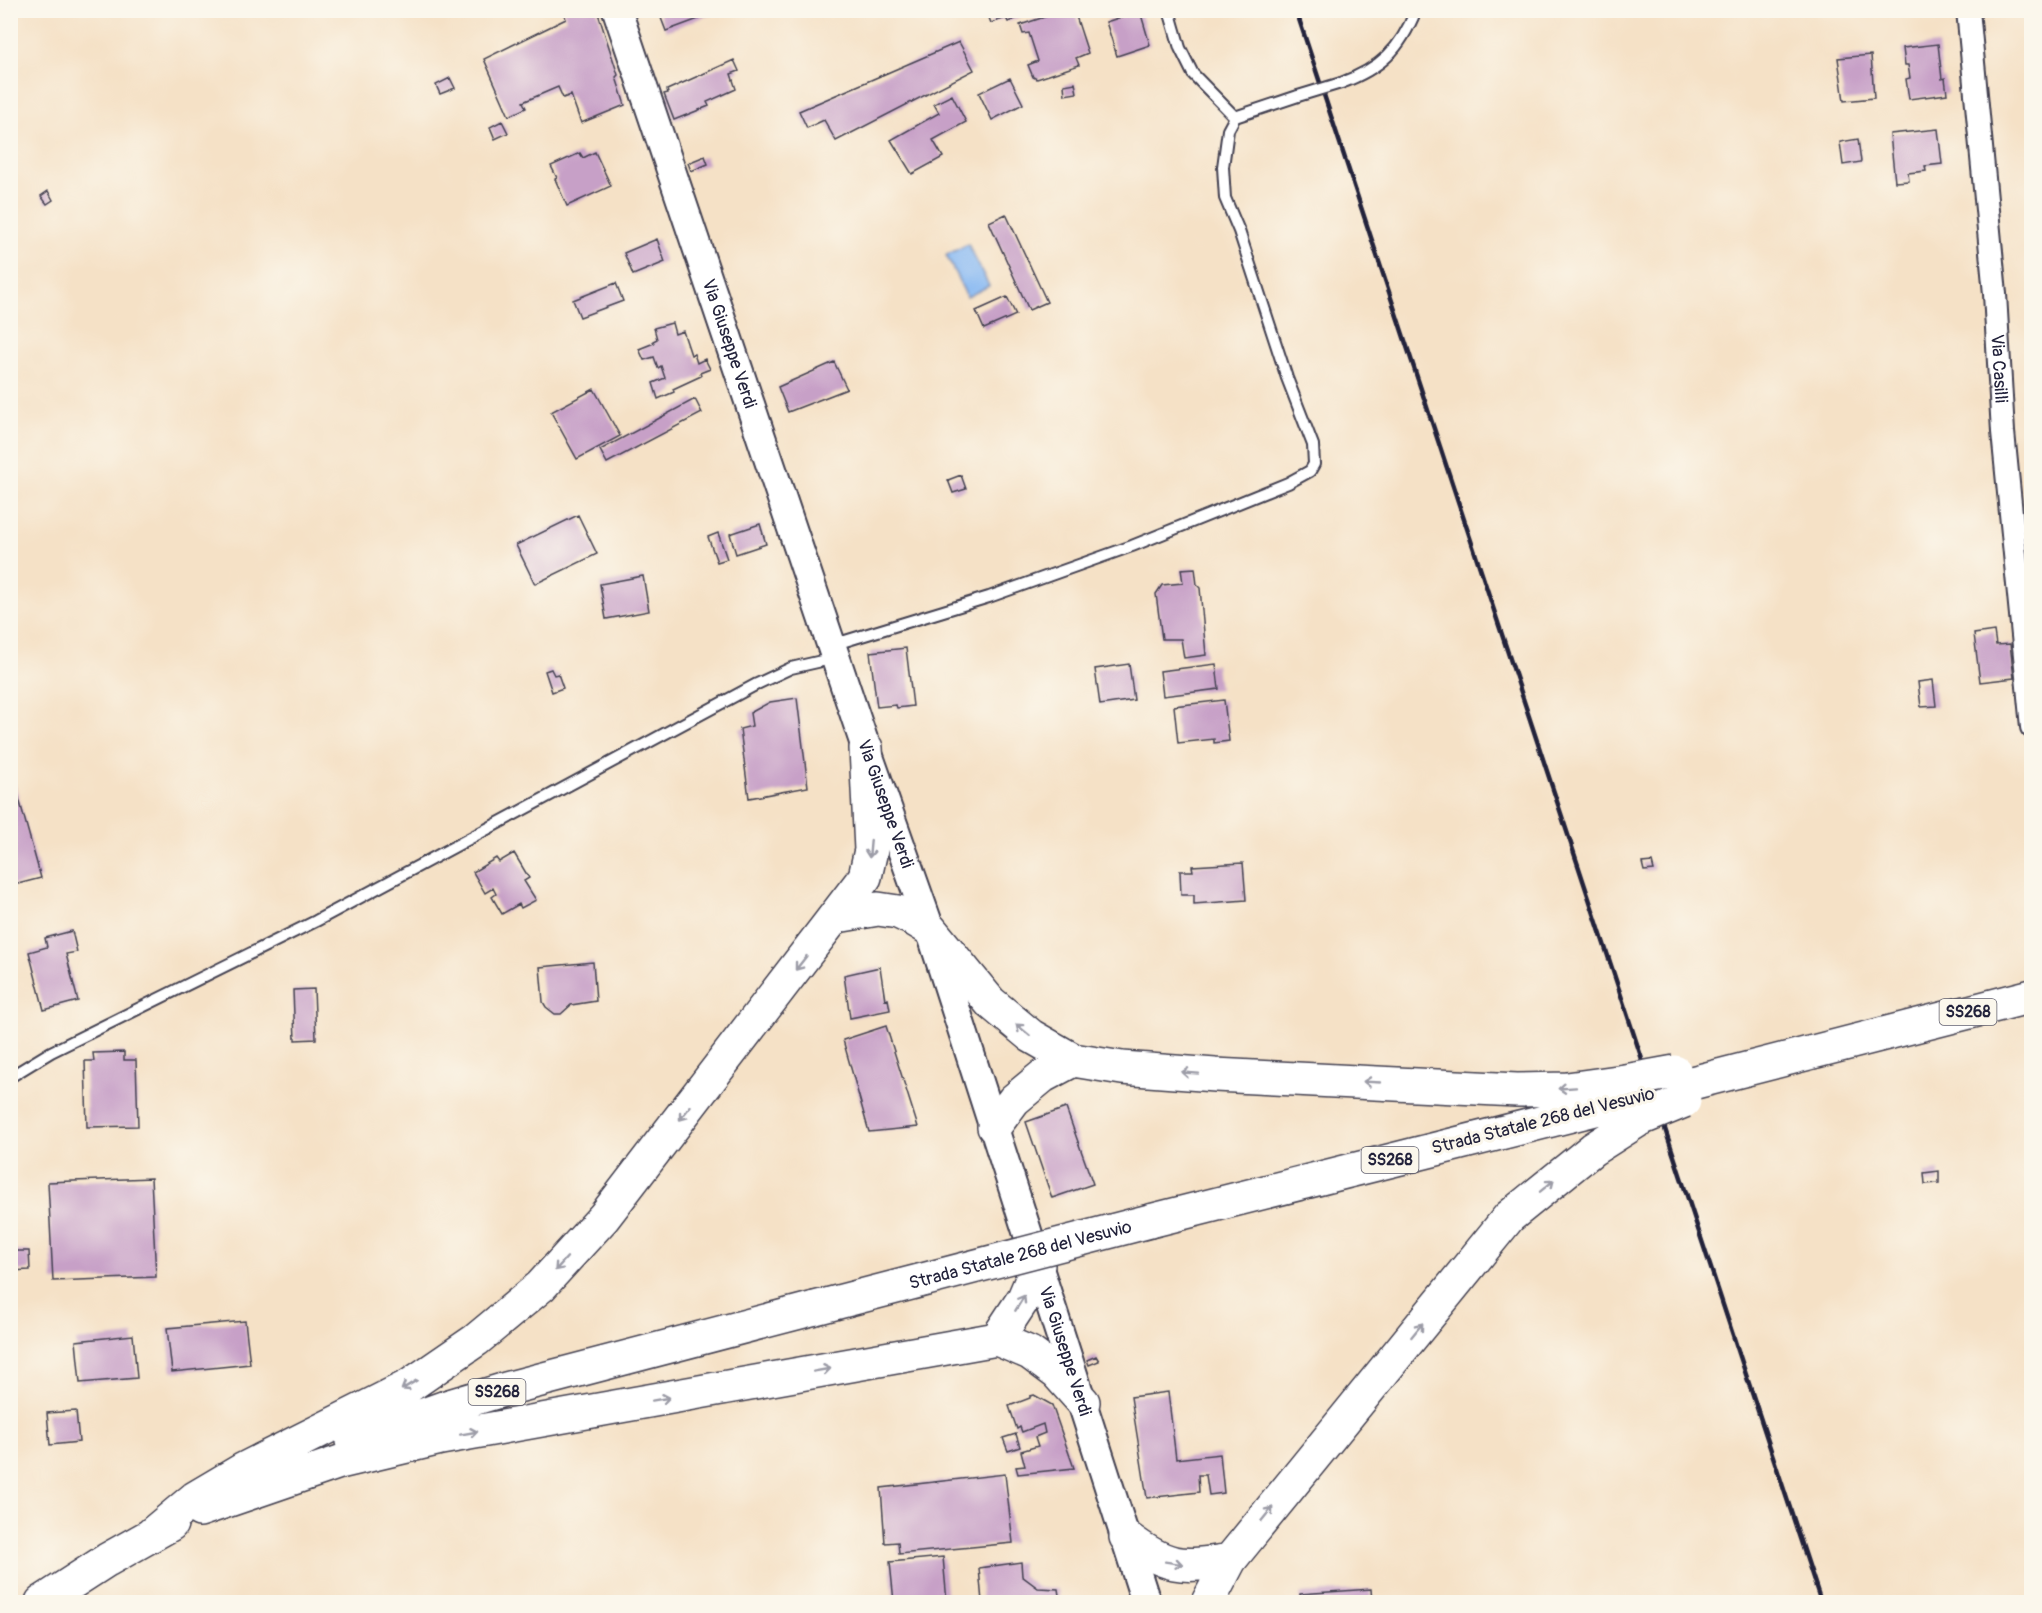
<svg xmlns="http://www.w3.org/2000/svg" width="2042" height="1613" viewBox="0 0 2042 1613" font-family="Pangolin,sans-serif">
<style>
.water{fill:#86b8f3;stroke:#546d97;stroke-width:1.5}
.building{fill:#c7a0c7}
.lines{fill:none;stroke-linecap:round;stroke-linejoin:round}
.service-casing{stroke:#423f50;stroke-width:14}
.minor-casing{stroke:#423f50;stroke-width:26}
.tertiary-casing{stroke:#423f50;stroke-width:32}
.trunk-casing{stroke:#423f50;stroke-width:36}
.service{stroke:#fff;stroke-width:10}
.minor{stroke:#fff;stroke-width:22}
.tertiary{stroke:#fff;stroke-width:28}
.trunk{stroke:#fff;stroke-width:33}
.rail{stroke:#22223b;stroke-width:4.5}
.service-bridge-casing{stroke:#423f50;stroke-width:14;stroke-linecap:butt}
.trunk-bridge-casing{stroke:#423f50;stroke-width:36;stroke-linecap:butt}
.service-bridge{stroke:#fff;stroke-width:10}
.trunk-bridge{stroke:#fff;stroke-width:33}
.oneway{stroke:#9c9ca7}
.labels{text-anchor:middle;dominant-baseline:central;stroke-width:6;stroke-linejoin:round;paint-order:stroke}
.shield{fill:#fbf7ec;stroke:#636270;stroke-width:1.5}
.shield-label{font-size:16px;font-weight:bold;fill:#22223b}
.street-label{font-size:18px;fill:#22223b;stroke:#fbf7ec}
</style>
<rect width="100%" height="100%" fill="#fbf7ec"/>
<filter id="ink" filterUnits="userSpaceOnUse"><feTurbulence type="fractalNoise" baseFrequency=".0167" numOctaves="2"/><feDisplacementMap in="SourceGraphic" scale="12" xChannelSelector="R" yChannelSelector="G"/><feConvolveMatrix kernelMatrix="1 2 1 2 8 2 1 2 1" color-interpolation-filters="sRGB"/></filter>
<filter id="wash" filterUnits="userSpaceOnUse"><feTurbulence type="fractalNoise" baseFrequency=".008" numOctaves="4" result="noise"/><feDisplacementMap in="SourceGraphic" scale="24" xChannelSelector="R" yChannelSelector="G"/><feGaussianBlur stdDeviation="1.35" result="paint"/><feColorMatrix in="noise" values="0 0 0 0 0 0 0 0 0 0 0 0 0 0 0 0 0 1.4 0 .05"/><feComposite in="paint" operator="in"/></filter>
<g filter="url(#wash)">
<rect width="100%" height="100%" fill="#f5e1c6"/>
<path class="water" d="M 968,244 L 989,286 L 967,297 L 946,255 Z"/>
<g id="blocks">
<path class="building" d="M 563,10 L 597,10 L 618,75 L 616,77 L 625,105 L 581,123 L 571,95 L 563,98 L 558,87 L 523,102 L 526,108 L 509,116 L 484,59 L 566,19 Z
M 658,10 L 719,10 L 720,11 L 666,31 Z
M 986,10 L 1019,10 L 1022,16 L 1008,22 L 1006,18 L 991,23 Z
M 1066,10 L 1074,10 L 1088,53 L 1076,58 L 1079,65 L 1037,79 L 1033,77 L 1028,65 L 1038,61 L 1029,33 L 1023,34 L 1020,25 Z
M 1140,11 L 1150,45 L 1117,56 L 1106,22 Z
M 959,42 L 974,70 L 836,141 L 824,120 L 807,128 L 799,111 Z
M 1938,44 L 1942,79 L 1945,78 L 1947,94 L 1909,99 L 1906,79 L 1910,78 L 1908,65 L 1905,65 L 1903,48 Z
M 1871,55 L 1874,98 L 1844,101 L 1838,58 Z
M 734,60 L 739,71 L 731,74 L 736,89 L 707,102 L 709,106 L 674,120 L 664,94 L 668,93 L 667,90 Z
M 450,78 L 455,88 L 440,94 L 436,85 Z
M 1010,78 L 1023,104 L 992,120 L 979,93 Z
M 1075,83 L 1077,93 L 1065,95 L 1064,85 Z
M 952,95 L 966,122 L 933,140 L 943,157 L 912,174 L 891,140 L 939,113 L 934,104 Z
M 502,121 L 508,133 L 495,139 L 490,127 Z
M 1938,129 L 1942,164 L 1925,166 L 1926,171 L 1908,173 L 1909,181 L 1895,182 L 1890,134 Z
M 1858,139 L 1861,162 L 1843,165 L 1840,142 Z
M 595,152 L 611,186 L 567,206 L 555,179 L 557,178 L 551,166 L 580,153 L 583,158 Z
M 705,156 L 708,164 L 691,171 L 688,163 Z
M 48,191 L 53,200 L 47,204 L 41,196 Z
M 1006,214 L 1047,302 L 1029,310 L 989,222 Z
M 657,239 L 665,262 L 633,275 L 624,253 Z
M 616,283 L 623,301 L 580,317 L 573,300 Z
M 1007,297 L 1016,315 L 984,329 L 976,311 Z
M 672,323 L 675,334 L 683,331 L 691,355 L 694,354 L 697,363 L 705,359 L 710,369 L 700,373 L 701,376 L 673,389 L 674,392 L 658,399 L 653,383 L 665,378 L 661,366 L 658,368 L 654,357 L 644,360 L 639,349 L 654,343 L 653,341 L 657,339 L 654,328 Z
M 834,362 L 847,389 L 788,412 L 778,387 Z
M 594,389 L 620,436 L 577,459 L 551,412 Z
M 695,399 L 702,413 L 607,463 L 600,450 Z
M 961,475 L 966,489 L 953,493 L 948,480 Z
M 578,515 L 597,554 L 535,584 L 516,545 Z
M 760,524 L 766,544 L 736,554 L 730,534 Z
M 718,533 L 727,559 L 717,562 L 708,537 Z
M 1195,568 L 1197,585 L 1200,588 L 1206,655 L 1184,658 L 1181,639 L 1162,639 L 1156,594 L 1162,585 L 1183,583 L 1181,569 Z
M 643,576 L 649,611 L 606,619 L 600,584 Z
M 1994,631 L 1996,645 L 2010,644 L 2014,678 L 1980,682 L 1974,634 Z
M 906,648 L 913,706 L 897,708 L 896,705 L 877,707 L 870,652 Z
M 1129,664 L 1134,700 L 1100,705 L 1095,669 Z
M 1216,664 L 1219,689 L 1163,696 L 1160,671 Z
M 551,669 L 554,675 L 558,674 L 563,688 L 552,692 L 545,671 Z
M 1933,680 L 1936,706 L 1921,707 L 1918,682 Z
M 797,698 L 808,787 L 749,798 L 740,729 L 752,726 L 750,713 L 770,702 Z
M 1224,700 L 1229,741 L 1214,743 L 1214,739 L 1178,743 L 1174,706 Z
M 13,777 L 41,878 L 10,886 L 10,778 Z
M 514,853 L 529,878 L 524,881 L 536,900 L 521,908 L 519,904 L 502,914 L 492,897 L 496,894 L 493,888 L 485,893 L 473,872 L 496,858 L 499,862 Z
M 1652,862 L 1654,870 L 1644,871 L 1642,863 Z
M 1243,863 L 1246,900 L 1194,904 L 1194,895 L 1181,895 L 1180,871 L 1193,871 L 1192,866 Z
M 72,931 L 77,952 L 66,954 L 78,1001 L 44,1010 L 29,952 L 47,947 L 45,938 Z
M 593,962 L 596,1001 L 571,1005 L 561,1014 L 555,1014 L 546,1007 L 543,1002 L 540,967 Z
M 880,967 L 885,1000 L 888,999 L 890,1010 L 850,1018 L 844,975 Z
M 314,989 L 316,1039 L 295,1040 L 293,990 Z
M 886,1026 L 918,1127 L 869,1132 L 843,1040 Z
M 124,1052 L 124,1060 L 136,1060 L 138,1126 L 87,1127 L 85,1061 L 94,1061 L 93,1053 Z
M 1066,1108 L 1093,1184 L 1052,1198 L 1026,1122 Z
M 1939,1171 L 1939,1183 L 1925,1184 L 1924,1173 Z
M 151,1178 L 156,1277 L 53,1281 L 48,1182 Z
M 10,1251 L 29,1251 L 30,1270 L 10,1271 Z
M 245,1321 L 250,1364 L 172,1372 L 167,1328 Z
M 133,1335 L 137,1378 L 80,1383 L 76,1341 Z
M 1096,1356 L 1099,1361 L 1089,1365 L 1087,1360 Z
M 1168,1392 L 1176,1459 L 1220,1454 L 1224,1493 L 1209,1495 L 1206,1475 L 1198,1475 L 1199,1492 L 1147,1498 L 1131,1397 Z
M 1034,1395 L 1052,1405 L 1074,1468 L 1018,1474 L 1016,1467 L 1025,1466 L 1021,1451 L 1038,1446 L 1035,1437 L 1045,1433 L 1043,1424 L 1022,1432 L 1020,1427 L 1017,1429 L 1009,1406 L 1030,1398 L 1030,1396 Z
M 76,1411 L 79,1442 L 50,1445 L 47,1413 Z
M 1016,1434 L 1020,1447 L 1008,1451 L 1003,1438 Z
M 1005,1474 L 1013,1543 L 899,1554 L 898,1542 L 885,1543 L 881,1488 Z
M 943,1557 L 947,1602 L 894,1602 L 890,1562 Z
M 1021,1562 L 1022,1576 L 1038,1588 L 1058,1589 L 1060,1602 L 982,1602 L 979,1568 Z
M 1371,1589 L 1372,1602 L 1300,1602 L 1300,1594 Z"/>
</g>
</g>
<g filter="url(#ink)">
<use href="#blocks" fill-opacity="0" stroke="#423f50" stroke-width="1.5"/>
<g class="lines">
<defs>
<path id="service" d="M 1169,10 L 1180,48 L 1193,74 L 1235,117
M 1341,83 C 1381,68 1400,50 1416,10
M 832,645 L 989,597 L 1132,546 L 1288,483 L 1310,471 L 1314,464 L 1313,445 L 1287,378 L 1239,231 L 1225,198 L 1223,167 L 1228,130 L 1235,117 L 1298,96
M 10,1077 L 51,1052 L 316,921 L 757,684 L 791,668 L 835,658"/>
<g id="minor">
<path id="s1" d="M 1968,10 L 1995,294 L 2003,432 L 2032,727"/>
</g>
<g id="tertiary">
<path id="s2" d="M 617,10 L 866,748 L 930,929 L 1146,1602"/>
</g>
<path id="trunk" d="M 837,916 L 878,909 L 898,912 L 915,920 L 930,929 L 990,1002 L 1031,1036 L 1073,1060 L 1122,1068 L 1215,1075 L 1517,1090 L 1567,1089 L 1625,1081
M 1680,1086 L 2032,996
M 994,1127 L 1014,1100 L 1043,1076 L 1073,1060
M 1150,1221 L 1631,1100
M 997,1339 L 1024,1298 L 1038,1265
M 352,1441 L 446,1407 L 506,1389 L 815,1308
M 200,1510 L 340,1462 L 441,1438 L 997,1339 L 1030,1353 L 1057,1373 L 1083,1402
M 152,1534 L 195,1498 L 244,1469 L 409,1386 L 476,1340 L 541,1286 L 604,1217 L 865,877 L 871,850 L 866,748
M 1126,1537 C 1167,1568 1180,1568 1230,1560
M 42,1602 L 107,1560 L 171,1524
M 1208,1602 L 1230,1560 L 1509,1217 L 1593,1149 L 1640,1119"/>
</defs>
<use href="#service" class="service-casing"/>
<use href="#minor" class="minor-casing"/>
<use href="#tertiary" class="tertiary-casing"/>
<use href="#trunk" class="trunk-casing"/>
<use href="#service" class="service"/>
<use href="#minor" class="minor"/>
<use href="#tertiary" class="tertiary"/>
<use href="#trunk" class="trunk"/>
<path class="rail" d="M 1296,10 L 1821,1602"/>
<defs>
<path id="service-bridge" d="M 1298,96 L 1341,83"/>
<g id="trunk-bridge">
<path d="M 1625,1081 L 1675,1072"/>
<path d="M 1640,1119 L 1684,1101"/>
<path id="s3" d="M 815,1308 L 1150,1221"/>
</g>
</defs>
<use href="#service-bridge" class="service-bridge-casing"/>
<use href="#trunk-bridge" class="trunk-bridge-casing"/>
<use href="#service-bridge" class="service-bridge"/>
<use href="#trunk-bridge" class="trunk-bridge"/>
</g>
<defs><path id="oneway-shaft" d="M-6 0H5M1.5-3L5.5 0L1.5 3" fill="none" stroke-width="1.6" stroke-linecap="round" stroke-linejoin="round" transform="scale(1.5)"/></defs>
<g class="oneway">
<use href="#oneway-shaft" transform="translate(870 849) rotate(95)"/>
<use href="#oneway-shaft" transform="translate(801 963) rotate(128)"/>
<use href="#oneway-shaft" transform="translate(1023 1030) rotate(-140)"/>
<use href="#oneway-shaft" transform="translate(1190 1073) rotate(-176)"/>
<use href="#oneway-shaft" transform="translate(1372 1082) rotate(-177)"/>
<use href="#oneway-shaft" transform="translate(1567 1088) rotate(176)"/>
<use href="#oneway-shaft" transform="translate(685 1113) rotate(128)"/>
<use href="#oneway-shaft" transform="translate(1547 1186) rotate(-39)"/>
<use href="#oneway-shaft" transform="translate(561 1264) rotate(132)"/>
<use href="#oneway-shaft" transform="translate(1020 1303) rotate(-59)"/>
<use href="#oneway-shaft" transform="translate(1417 1330) rotate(-51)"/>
<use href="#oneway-shaft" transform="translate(822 1370) rotate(-10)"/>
<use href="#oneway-shaft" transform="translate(409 1385) rotate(149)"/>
<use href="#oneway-shaft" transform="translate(661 1399) rotate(-10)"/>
<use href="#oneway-shaft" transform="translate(469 1433) rotate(-10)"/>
<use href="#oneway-shaft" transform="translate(1267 1514) rotate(-51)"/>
<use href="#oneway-shaft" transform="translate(1174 1563) rotate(9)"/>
</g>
</g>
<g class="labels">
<g class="shield">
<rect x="1939.5" y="999" width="57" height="26" rx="4.5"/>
<rect x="1361.5" y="1147" width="57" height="26" rx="4.5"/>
<rect x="468.5" y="1379" width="57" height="26" rx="4.5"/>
</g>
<g class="shield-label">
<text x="1968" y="1012">SS268</text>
<text x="1390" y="1160">SS268</text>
<text x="497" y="1392">SS268</text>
</g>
<g class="street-label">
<text stroke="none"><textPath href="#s2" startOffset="352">Via Giuseppe Verdi</textPath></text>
<text stroke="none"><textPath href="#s1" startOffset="360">Via Casilli</textPath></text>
<text stroke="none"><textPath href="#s2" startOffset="838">Via Giuseppe Verdi</textPath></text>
<text transform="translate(1543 1121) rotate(-14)">Strada Statale 268 del Vesuvio</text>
<text stroke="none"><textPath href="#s3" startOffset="212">Strada Statale 268 del Vesuvio</textPath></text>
<text stroke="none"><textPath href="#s2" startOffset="1414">Via Giuseppe Verdi</textPath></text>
</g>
</g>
<rect width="2042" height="1613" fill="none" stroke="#fbf7ec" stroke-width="36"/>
</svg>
